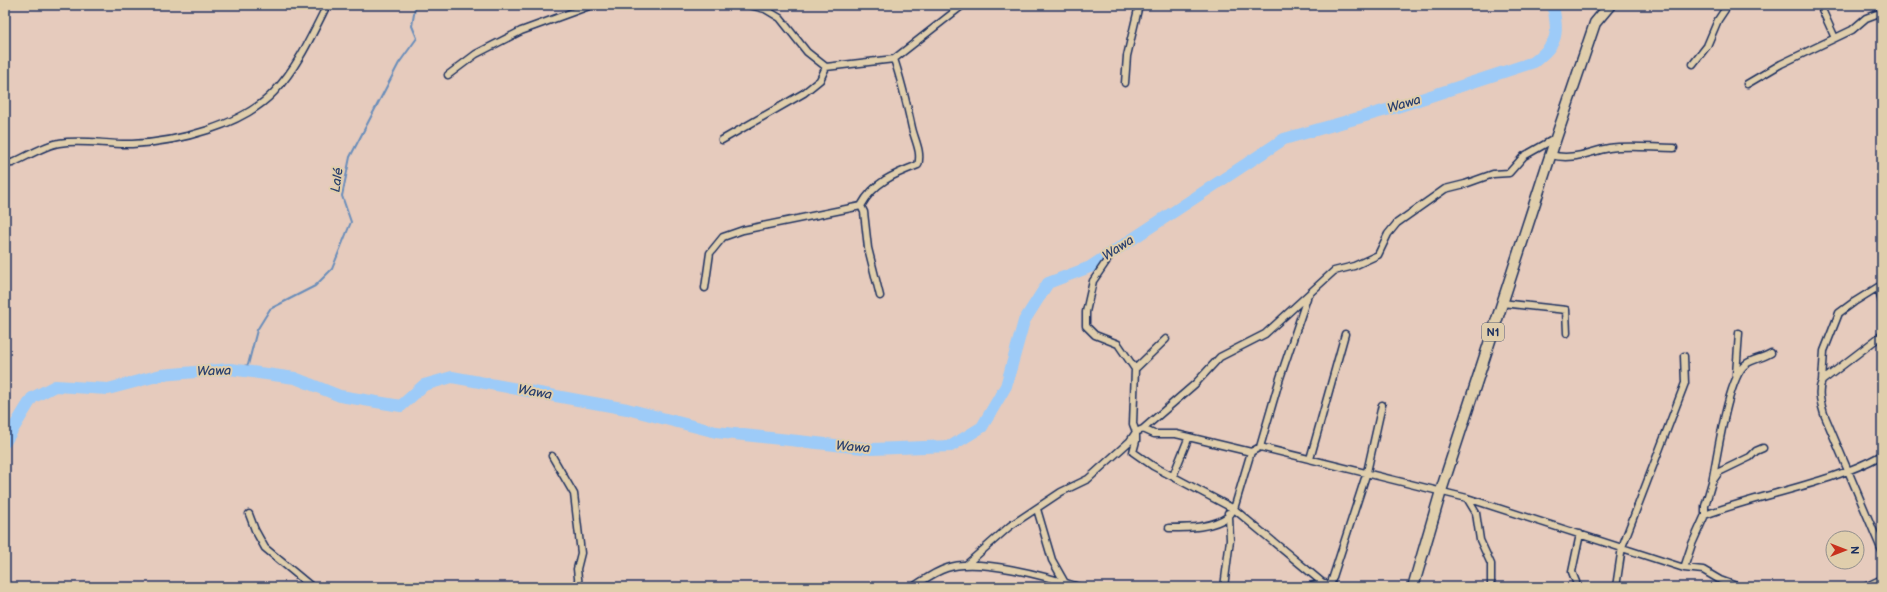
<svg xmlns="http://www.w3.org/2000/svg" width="1887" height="592" viewBox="0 0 1887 592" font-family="'Balsamiq Sans',sans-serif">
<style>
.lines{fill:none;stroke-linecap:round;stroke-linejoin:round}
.stream{stroke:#698dba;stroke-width:2}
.river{stroke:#9dcbf8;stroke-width:12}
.minor-casing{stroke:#1b2f5e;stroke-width:9}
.trunk-casing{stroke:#1b2f5e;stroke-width:13}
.minor{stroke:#e0ceac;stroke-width:6}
.trunk{stroke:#e0ceac;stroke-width:10}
.labels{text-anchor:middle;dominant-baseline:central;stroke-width:4;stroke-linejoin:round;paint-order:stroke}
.shield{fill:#e0ceac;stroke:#565f75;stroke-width:1}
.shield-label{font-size:11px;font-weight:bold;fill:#1b2f5e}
.water-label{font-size:13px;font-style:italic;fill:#283f6d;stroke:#e0ceac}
</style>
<rect width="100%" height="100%" fill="#e6cbbd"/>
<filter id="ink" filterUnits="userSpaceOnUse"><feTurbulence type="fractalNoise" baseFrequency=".025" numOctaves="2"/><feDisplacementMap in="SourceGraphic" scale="8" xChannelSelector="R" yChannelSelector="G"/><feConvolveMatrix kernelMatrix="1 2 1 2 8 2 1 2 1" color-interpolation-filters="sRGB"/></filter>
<g filter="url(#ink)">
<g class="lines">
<path class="stream" d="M 230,369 L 248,365 L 257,330 L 270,309 L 315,286 L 332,269 L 351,222 L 342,196 L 350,157 L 399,63 L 417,38 L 412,26 L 415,8 L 419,5"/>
<path class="river" d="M 5,442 L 32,398 L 55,386 L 108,389 L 161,375 L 230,369 L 295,378 L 340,396 L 401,406 L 424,385 L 452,377 L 627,409 L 716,432 L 872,449 L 951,446 L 982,427 L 1006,386 L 1024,321 L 1048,283 L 1090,267 L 1284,139 L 1397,107 L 1534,62 C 1559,42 1558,35 1553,5"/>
<defs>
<path id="minor" d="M 749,5 L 765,9 L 780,18 L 807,52 L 826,67 L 894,59 L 963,5
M 1820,5 L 1835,38
M 1693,64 L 1707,46 L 1718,20 L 1728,5
M 448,75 L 476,54 L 521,31 L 592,5
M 1125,83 L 1127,56 L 1139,5
M 1747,84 L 1781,64 L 1852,30 L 1866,18 L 1882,12
M 722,140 L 804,93 L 820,80 L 826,67
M 1551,155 C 1572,161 1588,152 1609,148 C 1628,145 1654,148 1674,148
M 5,164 L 12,163 C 26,157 45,145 59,143 C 83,139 108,145 132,144 C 177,142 242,126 274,92 C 297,68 312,35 327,5
M 861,206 L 864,212 L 868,248 L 880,296
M 1882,286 L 1878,287 L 1882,302
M 705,288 L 710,253 L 723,237 L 743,230 L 861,206 C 874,182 894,174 918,165 C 922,152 915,141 912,128 C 907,105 902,83 894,59
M 1502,303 L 1566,310 L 1567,333
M 1882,335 L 1822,381 C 1817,392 1821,403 1824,414 L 1882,551
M 1135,369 L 1166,339
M 1736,374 L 1739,333
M 1822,381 L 1824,351 L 1839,313 L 1854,302 L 1878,287
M 1143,429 L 1154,434 L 1176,434 L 1251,452
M 1260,447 L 1280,378 L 1307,298
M 552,456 L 574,494 L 581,553 L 577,569 L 579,587
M 1310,459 L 1345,334
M 1173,476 L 1188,439
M 1712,482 C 1717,458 1728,376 1746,364 C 1753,359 1763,358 1771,353
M 1467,498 L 1476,513 L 1480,540 L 1491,564 L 1491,587
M 1037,509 L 1052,560 L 1065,583
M 249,514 L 255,530 L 265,548 L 312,587
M 1705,515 L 1705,506 L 1712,482 L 1719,472 L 1750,457 L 1756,451 L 1763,448
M 1169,528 C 1190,528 1212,528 1229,516 L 1228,513
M 967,564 L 1010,526 L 1061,492 L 1088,479 L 1130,441 L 1136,432 L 1133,424 L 1135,369 L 1118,344 L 1095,335 L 1086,326 L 1086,312 L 1093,281 L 1108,259
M 1684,568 L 1692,544 L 1705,515 C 1763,493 1828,485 1882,455
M 1576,582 L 1572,572 L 1580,534
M 1323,583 L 1234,509 L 1153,466 L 1133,452 L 1136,441 L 1136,432 L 1143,429 L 1195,384 L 1220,357 L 1265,334 L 1334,271 L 1354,266 L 1378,255 L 1388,234 L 1397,223 L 1445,189 L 1465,184 L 1493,174 L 1509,173 L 1524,156 L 1556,138
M 1331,583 L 1367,472 L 1382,405
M 913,587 C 924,580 934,572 947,568 C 978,557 1048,577 1079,587
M 1224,587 L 1230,540 L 1229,516 L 1234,509 L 1251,452 L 1260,447 L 1467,498 L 1684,568 L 1703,570 L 1720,580 L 1739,587
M 1307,587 L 1325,583
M 1616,587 L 1622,547 L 1685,383 L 1684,356
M 1865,587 L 1882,579"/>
<path id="trunk" d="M 1413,587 L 1441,491 L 1556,138 L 1595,23 L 1610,5"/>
</defs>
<use href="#minor" class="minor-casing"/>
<use href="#trunk" class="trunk-casing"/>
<use href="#minor" class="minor"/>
<use href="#trunk" class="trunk"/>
</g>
</g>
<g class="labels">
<rect class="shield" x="1482" y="323" width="22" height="18" rx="3"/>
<g class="shield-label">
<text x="1493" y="332">N1</text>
</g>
<g class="water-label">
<text transform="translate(1404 104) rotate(-17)">Wawa</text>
<text transform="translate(337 180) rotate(-82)">Lalé</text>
<text transform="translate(1118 248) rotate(-33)">Wawa</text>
<text transform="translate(214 371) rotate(-2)">Wawa</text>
<text transform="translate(535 392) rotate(10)">Wawa</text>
<text transform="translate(853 447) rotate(5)">Wawa</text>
</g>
</g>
<rect width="1887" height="592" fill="none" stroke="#e0ceac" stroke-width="20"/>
<rect x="10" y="10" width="1867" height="572" fill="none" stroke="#1b2f5e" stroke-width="1.5" filter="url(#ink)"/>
<g transform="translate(1845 550) rotate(90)"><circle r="19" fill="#e0ceac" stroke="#918e8d"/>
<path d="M0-3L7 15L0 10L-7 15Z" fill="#c8321e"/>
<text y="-6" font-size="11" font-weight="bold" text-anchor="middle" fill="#1b2f5e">N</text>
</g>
</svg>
